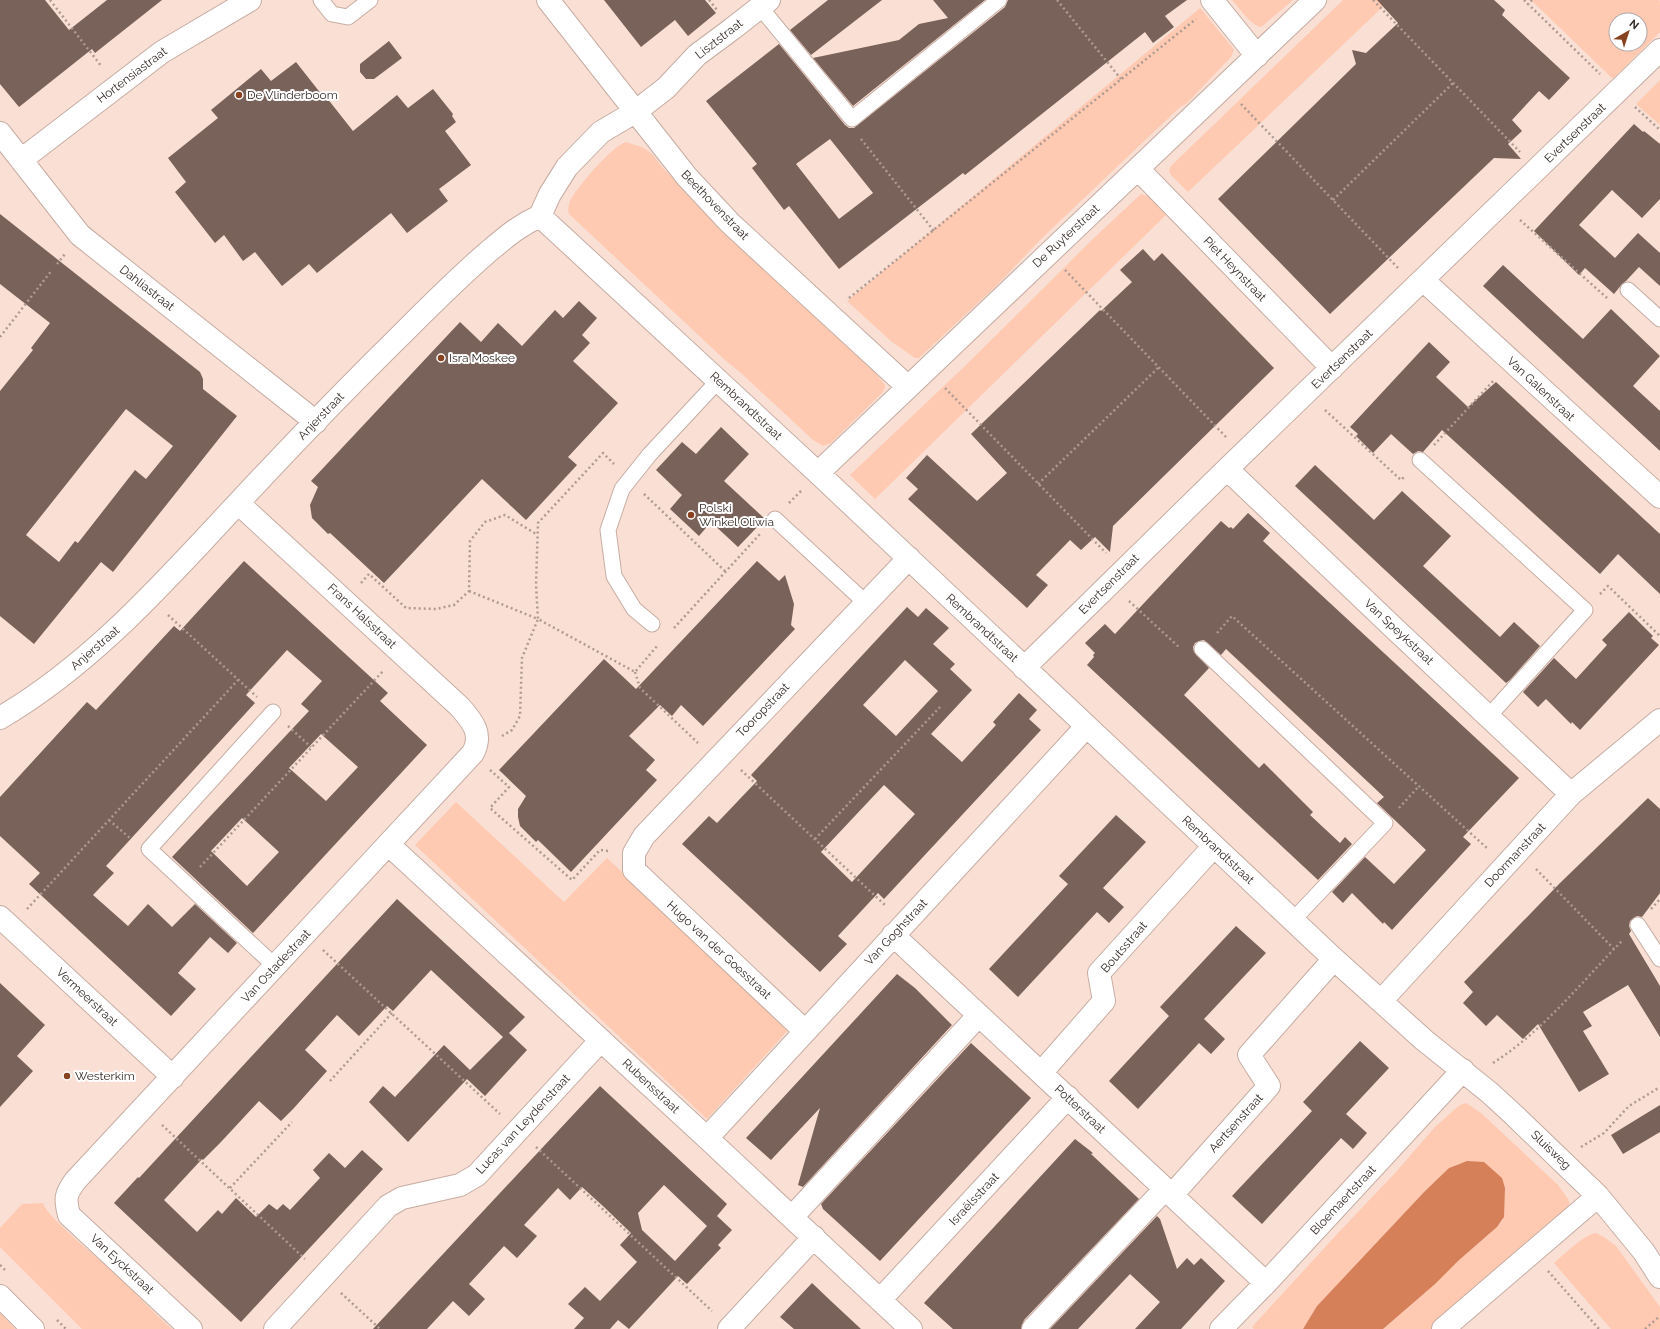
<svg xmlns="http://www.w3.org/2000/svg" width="1660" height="1329" viewBox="0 0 1660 1329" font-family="Raleway,sans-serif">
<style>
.green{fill:#ffc9b2;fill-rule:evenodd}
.water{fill:#d6805a}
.building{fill:#796259;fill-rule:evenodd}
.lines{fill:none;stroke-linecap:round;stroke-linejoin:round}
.lane-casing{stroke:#c6ada3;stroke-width:17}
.street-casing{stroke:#c6ada3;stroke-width:24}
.secondary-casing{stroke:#c6ada3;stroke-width:24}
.path{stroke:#ae9a92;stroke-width:2.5;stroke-dasharray:2 3;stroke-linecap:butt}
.lane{stroke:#fff;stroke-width:15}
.street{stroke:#fff;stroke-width:22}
.secondary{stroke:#fff;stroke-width:22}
.poi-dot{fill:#894220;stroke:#fff;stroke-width:1.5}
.labels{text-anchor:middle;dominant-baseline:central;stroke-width:4;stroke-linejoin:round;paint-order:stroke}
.street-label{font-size:12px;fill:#352b27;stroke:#fff}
.poi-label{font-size:12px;fill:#352b27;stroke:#fff;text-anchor:start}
</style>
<rect width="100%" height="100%" fill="#f9dfd4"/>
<path class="green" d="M 1232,0 L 1293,0 L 1261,27 C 1252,26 1238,7 1232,0 Z
M 1343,0 L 1390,0 L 1188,192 L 1171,175 L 1169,171 L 1171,166 Z
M 1531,0 L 1659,0 L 1660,2 L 1660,32 L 1613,79 ZM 1616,20 L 1640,20 L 1640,44 L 1616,44 Z
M 1200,8 L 1231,46 L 1234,50 L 1231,57 L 1186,104 L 1180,107 L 1041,239 L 998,284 L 919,358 L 915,358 L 892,342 L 847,301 Z
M 1660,80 L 1660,125 L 1636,104 Z
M 626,142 L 644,148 L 652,154 L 662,167 L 699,207 L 781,286 L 873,370 L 885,385 L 885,388 L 882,393 L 831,443 L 823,446 L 813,440 L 741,373 L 725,360 L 569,214 C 568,210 568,208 569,204 C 573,191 613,145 626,142 Z
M 1141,194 L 1150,197 L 1167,214 L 875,499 L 850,475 L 967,364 L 1094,238 Z
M 456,802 L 564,902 L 607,858 L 790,1028 L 707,1119 L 415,845 Z
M 1466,1103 L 1481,1113 L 1558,1185 L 1568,1199 L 1570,1206 L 1568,1209 L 1434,1329 L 1383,1329 C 1409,1307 1433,1284 1458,1261 C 1472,1247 1490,1236 1503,1220 L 1461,1163 L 1449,1168 L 1425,1191 L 1317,1306 L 1303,1329 L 1254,1329 L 1252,1327 L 1339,1232 L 1396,1172 L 1435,1127 L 1454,1110 L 1460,1105 Z
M 43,1203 C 47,1218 103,1262 117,1275 C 136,1293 153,1313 172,1329 L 82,1329 L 0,1247 L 0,1228 L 22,1204 Z
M 1596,1233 L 1604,1237 L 1616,1246 L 1660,1307 L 1660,1329 L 1611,1329 L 1554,1263 C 1565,1254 1583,1235 1596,1233 Z
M 0,1313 L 15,1329 L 0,1329 Z"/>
<path class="water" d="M 1467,1161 L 1484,1162 L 1502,1178 L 1505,1188 L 1504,1217 L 1497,1227 L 1458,1261 L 1435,1284 L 1383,1329 L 1303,1329 L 1317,1306 L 1425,1191 L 1449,1168 Z"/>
<path class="building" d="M 0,0 L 45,0 L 69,30 L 107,0 L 162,0 L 95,53 L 92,49 L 19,107 L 0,84 Z
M 604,0 L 705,0 L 716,13 L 688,36 L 675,20 L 641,47 Z
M 828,0 L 882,0 L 811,55 L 790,30 Z
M 933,0 L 985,0 L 853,106 L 813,58 L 899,40 L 919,24 L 948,18 Z
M 1008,0 L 1187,0 L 1165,16 L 1174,27 L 1153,43 L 1145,32 L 965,175 L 963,173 L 839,269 L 789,206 L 784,210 L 752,168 L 757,164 L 706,101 L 779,44 L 845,125 L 849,128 L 854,128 L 1005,7 ZM 830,139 L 873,193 L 839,219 L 796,164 Z
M 1377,0 L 1494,0 L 1505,10 L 1502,15 L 1570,78 L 1549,100 L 1539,91 L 1512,120 L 1522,131 L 1508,144 L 1521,159 L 1494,158 L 1330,314 L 1218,199 L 1356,64 L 1352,50 L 1366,53 L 1398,23 Z
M 389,41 L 402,58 L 374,79 L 366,79 L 360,72 L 360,64 Z
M 296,62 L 322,95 L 323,93 L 353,131 L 397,95 L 408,108 L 433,89 L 453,114 L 452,116 L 456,122 L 445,131 L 471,165 L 439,189 L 448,201 L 407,233 L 391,213 L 317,273 L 309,264 L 282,286 L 255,252 L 243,261 L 224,235 L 215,243 L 175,192 L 186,182 L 168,158 L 218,118 L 211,110 L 261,69 L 271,81 Z
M 1634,124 L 1643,132 L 1644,131 L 1660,144 L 1660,199 L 1642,218 L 1612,190 L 1579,225 L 1615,258 L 1638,233 L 1660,253 L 1660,286 L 1639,267 L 1626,281 L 1622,284 L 1614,294 L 1585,268 L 1579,275 L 1534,231 Z
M 0,214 L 200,372 L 203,379 L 203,389 L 237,416 L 113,572 L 101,562 L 34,644 L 0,616 L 0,391 L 33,350 L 31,348 L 50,323 L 0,284 ZM 126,409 L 173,446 L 146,479 L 135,470 L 78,543 L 75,541 L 59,562 L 26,535 Z
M 1143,249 L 1154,261 L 1162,253 L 1274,368 L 1113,526 L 1110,552 L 1095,537 L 1081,550 L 1070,540 L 1036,575 L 1048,585 L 1027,608 L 908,499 L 918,489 L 906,478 L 927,455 L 977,501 L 1007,473 L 971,434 L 1100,310 L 1101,311 L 1132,282 L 1120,270 Z
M 1503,265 L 1583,339 L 1611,309 L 1660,356 L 1633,386 L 1660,411 L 1660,451 L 1483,286 Z
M 579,301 L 597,318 L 582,335 L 590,343 L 573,361 L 618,403 L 568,457 L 577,465 L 526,520 L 482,479 L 384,583 L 330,533 L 328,534 L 312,518 L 310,505 L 318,487 L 311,481 L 460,322 L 481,342 L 498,323 L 522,346 L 555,310 L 563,318 Z
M 1429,342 L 1450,362 L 1436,377 L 1468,407 L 1496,382 L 1660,534 L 1660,594 L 1618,554 L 1600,574 L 1442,430 L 1423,452 L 1418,451 L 1413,454 L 1391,434 L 1373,453 L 1356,436 L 1358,434 L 1350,427 Z
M 721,427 L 749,454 L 724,481 L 765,519 L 738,547 L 711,522 L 699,536 L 670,509 L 682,495 L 656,470 L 682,442 L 696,454 Z
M 1315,465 L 1374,520 L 1402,491 L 1451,536 L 1423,566 L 1500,637 L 1514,622 L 1540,646 L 1510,680 L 1506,683 L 1295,486 Z
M 1248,513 L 1270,533 L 1263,541 L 1519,778 L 1463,837 L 1471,844 L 1392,930 L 1384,922 L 1383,924 L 1352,893 L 1343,903 L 1332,892 L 1365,857 L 1394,884 L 1426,850 L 1377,803 L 1384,797 L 1226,649 L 1221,655 L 1204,640 L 1199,641 L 1195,643 L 1193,647 L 1194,652 L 1209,668 L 1184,695 L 1259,768 L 1264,763 L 1313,812 L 1310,815 L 1340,843 L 1345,837 L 1352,844 L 1318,880 L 1087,665 L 1094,657 L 1093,655 L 1095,653 L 1085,643 L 1105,624 L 1115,634 L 1221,521 L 1229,528 L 1231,527 L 1233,529 Z
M 244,561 L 388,693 L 380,701 L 427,745 L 253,933 L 172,857 L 309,711 L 301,704 L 322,681 L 287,650 L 246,695 L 255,703 L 106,866 L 114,873 L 93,895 L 128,926 L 148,904 L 172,927 L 195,904 L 237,943 L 228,953 L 210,937 L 178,973 L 196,989 L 171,1016 L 29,884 L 40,873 L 0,836 L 0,797 L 87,702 L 96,710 L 174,626 L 180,631 ZM 321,734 L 358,767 L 326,801 L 289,768 ZM 242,818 L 279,852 L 247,886 L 211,851 Z
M 757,561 L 779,581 L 785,575 L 794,604 L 791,625 L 795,629 L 703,726 L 681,705 L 672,716 L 660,705 L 629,736 L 655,760 L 646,770 L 657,780 L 571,872 L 538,840 L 536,842 L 520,826 L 518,817 L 518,809 L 526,796 L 499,770 L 604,659 L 636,689 Z
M 907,607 L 918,617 L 926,608 L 949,628 L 933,644 L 955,664 L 950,669 L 972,690 L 931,734 L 962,762 L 996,725 L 993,722 L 1019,693 L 1037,710 L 1029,719 L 1041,730 L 884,899 L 878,893 L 838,936 L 847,944 L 820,972 L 682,844 L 709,816 L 717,823 L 757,781 L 751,775 ZM 905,660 L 938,691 L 896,736 L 863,705 ZM 884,785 L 915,814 L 852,882 L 821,852 Z
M 1629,612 L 1653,636 L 1651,638 L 1659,645 L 1580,730 L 1572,722 L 1571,724 L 1546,699 L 1538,707 L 1523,692 L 1554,658 L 1576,679 L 1607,645 L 1602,640 Z
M 1648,798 L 1660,809 L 1660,893 L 1642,917 L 1637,916 L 1630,921 L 1629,926 L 1631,931 L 1629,934 L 1660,986 L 1660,1037 L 1628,985 L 1583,1012 L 1592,1026 L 1583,1031 L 1609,1074 L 1579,1092 L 1538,1024 L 1523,1039 L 1497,1015 L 1486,1026 L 1463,1003 L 1473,992 L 1464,982 L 1560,883 Z
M 1116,815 L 1146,842 L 1103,888 L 1124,907 L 1109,923 L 1097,912 L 1018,997 L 989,969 L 1068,884 L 1059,876 Z
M 397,899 L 525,1017 L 509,1033 L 527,1050 L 485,1096 L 467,1079 L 408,1142 L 369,1102 L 383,1086 L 395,1097 L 444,1045 L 470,1070 L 503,1037 L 431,970 L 393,1011 L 387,1006 L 359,1036 L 337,1015 L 305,1050 L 327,1071 L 294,1108 L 281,1121 L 259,1101 L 220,1143 L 203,1160 L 202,1159 L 164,1200 L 197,1232 L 218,1210 L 222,1214 L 236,1198 L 256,1217 L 269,1204 L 277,1210 L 283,1204 L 290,1210 L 320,1178 L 313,1170 L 329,1153 L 345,1168 L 362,1150 L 383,1169 L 241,1322 L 114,1203 L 138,1177 L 139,1178 Z
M 1236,926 L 1266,953 L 1204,1019 L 1225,1039 L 1211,1054 L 1199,1043 L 1138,1109 L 1109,1081 L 1169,1016 L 1160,1007 Z
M 897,974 L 915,988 L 952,1025 L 803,1187 L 798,1185 L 820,1108 L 771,1160 L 746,1138 Z
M 0,983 L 45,1025 L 17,1056 L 33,1071 L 0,1107 Z
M 1360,1041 L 1389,1068 L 1346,1114 L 1367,1133 L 1353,1149 L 1341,1138 L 1262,1224 L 1232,1196 L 1312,1111 L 1303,1102 Z
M 971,1043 L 1031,1098 L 880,1261 L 823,1209 L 821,1204 Z
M 600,1086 L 727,1204 L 717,1216 L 732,1230 L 718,1245 L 721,1248 L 687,1284 L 678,1276 L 629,1329 L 618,1320 L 610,1329 L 574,1329 L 584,1318 L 568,1304 L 585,1287 L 600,1301 L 637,1262 L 620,1245 L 631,1233 L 604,1207 L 582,1187 L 570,1200 L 558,1188 L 524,1225 L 537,1236 L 517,1258 L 504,1246 L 469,1284 L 485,1299 L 469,1316 L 453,1301 L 427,1329 L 373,1329 ZM 664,1185 L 707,1226 L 675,1261 L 642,1230 L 638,1213 Z
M 1660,1105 L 1660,1132 L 1623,1154 L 1611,1135 Z
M 1075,1139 L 1093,1153 L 1091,1154 L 1139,1199 L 1024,1320 L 1021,1329 L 953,1329 L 924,1303 Z
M 1157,1216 L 1160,1219 L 1177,1269 L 1187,1258 L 1194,1265 L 1201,1258 L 1225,1281 L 1181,1329 L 1135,1329 L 1160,1302 L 1130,1274 L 1078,1329 L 1050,1329 Z
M 812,1283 L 832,1302 L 861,1329 L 794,1329 L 780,1317 Z"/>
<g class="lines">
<defs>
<path id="lane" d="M 321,0 L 332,14 L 348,17 L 370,0
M 760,7 L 852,119 L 999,0
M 1628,290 L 1660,319
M 1420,460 L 1585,610 L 1489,716
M 775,519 L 866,603
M 652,624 L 634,609 L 614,576 L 608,530 L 622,489 L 650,454 L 718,381
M 1202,649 L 1385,823 L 1293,920
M 273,712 L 149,849 L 276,967
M 1638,925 L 1660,959"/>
<path id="street" d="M 548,0 L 687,177 L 730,223 L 908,387
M 1212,0 L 1257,56
M 0,133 L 80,235 L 316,422
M 21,160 L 162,52 L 250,0
M 1138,169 L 1332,368
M 540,216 L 818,473 L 1334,959 L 1424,1040 L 1490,1093 L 1515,1116 L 1598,1196 L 1644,1252 L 1660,1277
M 1423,280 L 1660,497
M 1227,469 L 1396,630 L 1571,794
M 818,473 L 1315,0
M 1024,668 L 1227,469 L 1660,50
M 0,718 C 94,663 166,580 239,502 C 293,444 348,387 405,331 C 432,304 459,277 488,252 C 506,237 518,226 540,216 L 550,194 L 567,167 L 601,132 L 635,112 L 666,88 L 697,55 L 732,29 L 769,0
M 389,845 L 707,1138 L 911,1329
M 0,917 L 173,1077
M 893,935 L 1266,1283
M 1381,1001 L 1571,794 L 1660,720
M 805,1031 L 634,870 L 634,853 L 644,836 L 909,558
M 1041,1073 L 1104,1001 L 1099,973 L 1214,846
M 707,1138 L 1086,727
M 1172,1195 L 1269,1086 L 1249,1055 L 1334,959
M 792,1217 L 979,1015
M 880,1300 L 1068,1097
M 191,1329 L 69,1215 C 65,1199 65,1195 75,1181 L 473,753 C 483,734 473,722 460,707 L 238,503
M 275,1329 L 388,1206 L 402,1198 L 460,1185 L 477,1175 L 601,1040
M 729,1329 L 814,1237
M 1033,1329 L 1165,1189
M 1221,1329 L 1266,1283 L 1463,1070
M 1443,1329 L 1598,1196"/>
<path id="secondary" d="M 0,1296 L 33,1329"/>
</defs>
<use href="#lane" class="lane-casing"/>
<use href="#street" class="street-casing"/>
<use href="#secondary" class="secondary-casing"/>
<path class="path" d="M 50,0 L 102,67
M 709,0 L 717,10
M 1057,0 L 1121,79
M 1373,0 L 1520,152
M 1524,0 L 1528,4
M 1532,0 L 1528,4 L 1600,74
M 1241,104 L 1398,268
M 1635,107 L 1660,130
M 861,139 L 934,231
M 1333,200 L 1453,83
M 1520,220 L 1607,298
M 57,264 L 65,254
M 1065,270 L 1226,437
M 849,298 L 1196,19
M 0,337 L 52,270
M 945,388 L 1106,553
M 1325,410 L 1401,480 L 1405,476
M 1434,445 L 1495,379
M 1038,484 L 1159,367
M 644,494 L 725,571
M 789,503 L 801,491
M 361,583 L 369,574 L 406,608 L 436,609 L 454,605 L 469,591 L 470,541 L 485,522 L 505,515 L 536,534
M 469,591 L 538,619 L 536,585 L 538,523 L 603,453 L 614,464
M 1600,594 L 1608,586 L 1660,636
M 1129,601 L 1180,648
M 168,615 L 257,697
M 674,628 L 760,534
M 1217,633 L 1232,616 L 1488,849
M 635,672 L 640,688 L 698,743
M 288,726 L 311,747
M 502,736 L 512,730 L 520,716 L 522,658 L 538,619 L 635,672 L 657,646
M 490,770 L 509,787 L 490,808 L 572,880 L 600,850 L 609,851
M 741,770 L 886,906
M 1399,808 L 1419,786
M 109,820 L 131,839
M 815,839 L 940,707
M 200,867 L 384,670
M 1536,869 L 1614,949 L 1622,941
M 27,909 L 238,680
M 1651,909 L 1660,899
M 323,950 L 500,1114
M 1493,1063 C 1540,1033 1576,989 1614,949
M 330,1081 L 392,1013
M 162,1125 L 305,1259
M 536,1147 L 712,1311
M 1581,1147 L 1604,1133 L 1629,1106 L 1660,1087
M 230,1188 L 292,1122
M 0,1265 L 7,1272
M 1548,1271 L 1599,1329
M 341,1293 L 380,1329
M 57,1320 L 66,1329
M 1645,1329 L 1660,1316"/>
<use href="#lane" class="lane"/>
<use href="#street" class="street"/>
<use href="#secondary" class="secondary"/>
</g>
<g class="poi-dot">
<circle cx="239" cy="95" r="4"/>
<circle cx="441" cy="358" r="4"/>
<circle cx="691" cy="515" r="4"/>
<circle cx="67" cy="1076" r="4"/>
</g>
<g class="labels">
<g class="street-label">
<text transform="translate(719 39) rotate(-38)">Lisztstraat</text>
<text transform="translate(132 75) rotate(-37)">Hortensiastraat</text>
<text transform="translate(1575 133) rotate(-44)">Evertsenstraat</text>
<text transform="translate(715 205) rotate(46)">Beethovenstraat</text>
<text transform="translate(1066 236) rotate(-43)">De Ruyterstraat</text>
<text transform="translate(1235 269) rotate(46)">Piet Heynstraat</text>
<text transform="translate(147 288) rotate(38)">Dahliastraat</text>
<text transform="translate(1342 359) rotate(-44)">Evertsenstraat</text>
<text transform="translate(1541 389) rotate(43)">Van Galenstraat</text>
<text transform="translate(746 406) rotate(43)">Rembrandtstraat</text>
<text transform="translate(321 416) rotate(-46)">Anjerstraat</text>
<text transform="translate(1109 584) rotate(-45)">Evertsenstraat</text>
<text transform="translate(362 616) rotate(43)">Frans Halsstraat</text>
<text transform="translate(982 628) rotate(43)">Rembrandtstraat</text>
<text transform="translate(1399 632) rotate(43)">Van Speykstraat</text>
<text transform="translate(95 648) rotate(-41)">Anjerstraat</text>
<text transform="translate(763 710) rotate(-46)">Tooropstraat</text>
<text transform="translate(1218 850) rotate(43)">Rembrandtstraat</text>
<text transform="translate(1515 855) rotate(-47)">Doormanstraat</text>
<text transform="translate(896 932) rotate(-47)">Van Goghstraat</text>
<text transform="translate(1124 947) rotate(-49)">Boutsstraat</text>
<text transform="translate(719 950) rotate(43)">Hugo van der Goesstraat</text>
<text transform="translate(276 966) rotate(-47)">Van Ostadestraat</text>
<text transform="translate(87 997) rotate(43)">Vermeerstraat</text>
<text transform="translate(651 1086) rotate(43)">Rubensstraat</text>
<text transform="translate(1080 1109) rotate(43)">Potterstraat</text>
<text transform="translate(1236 1123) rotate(-48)">Aertsenstraat</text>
<text transform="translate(523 1124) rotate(-47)">Lucas van Leydenstraat</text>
<text transform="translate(1551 1150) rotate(44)">Sluisweg</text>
<text transform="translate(974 1199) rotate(-47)">Israëlsstraat</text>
<text transform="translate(1343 1200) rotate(-47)">Bloemaertstraat</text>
<text transform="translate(122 1264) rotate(43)">Van Eyckstraat</text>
</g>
<g class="poi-label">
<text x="247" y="95">De Vlinderboom</text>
<text x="449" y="358">Isra Moskee</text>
<text x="699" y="508">Polski<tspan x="699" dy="14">Winkel Oliwia</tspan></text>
<text x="75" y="1076">Westerkim</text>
</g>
</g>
<g transform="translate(1628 32) rotate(39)"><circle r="19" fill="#ffffff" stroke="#aeaaa9"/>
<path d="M0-3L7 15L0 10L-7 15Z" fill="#894220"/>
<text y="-6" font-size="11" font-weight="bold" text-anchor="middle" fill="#352b27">N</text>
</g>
</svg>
